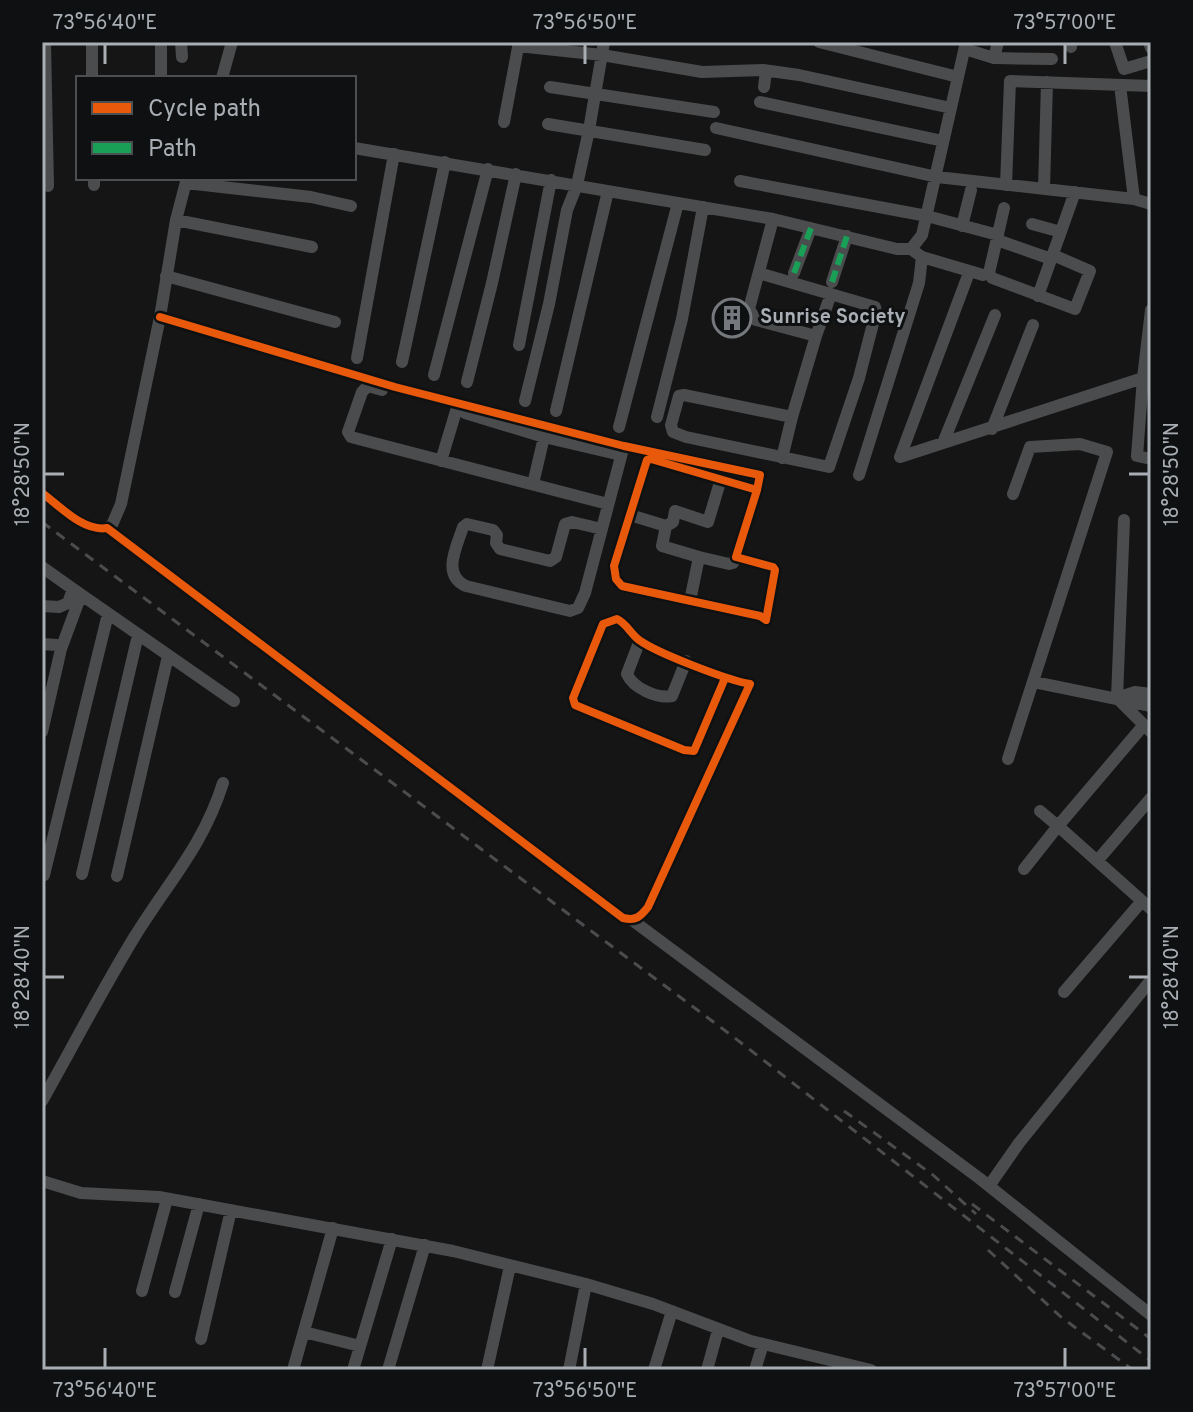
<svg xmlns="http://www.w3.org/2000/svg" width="1193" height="1412" viewBox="0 0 1193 1412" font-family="Overpass,sans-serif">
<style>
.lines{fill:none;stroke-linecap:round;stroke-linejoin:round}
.minor{stroke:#4a4c4e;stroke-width:12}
.rail{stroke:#4b4c4e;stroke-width:3;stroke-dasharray:10 8;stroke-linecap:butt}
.quiet{stroke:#1a9f57;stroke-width:6;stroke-dasharray:12 6;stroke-linecap:butt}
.cycleway-casing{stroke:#0f1011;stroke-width:13}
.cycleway{stroke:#e8590c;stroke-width:8}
.ticks{fill:none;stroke:#a8aeb4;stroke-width:3}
.labels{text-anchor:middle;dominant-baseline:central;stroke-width:6;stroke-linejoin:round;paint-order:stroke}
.poi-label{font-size:20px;font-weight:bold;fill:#a8aeb4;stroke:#0f1011;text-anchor:start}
.neatline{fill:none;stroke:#a8aeb4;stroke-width:3}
.ticks-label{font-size:20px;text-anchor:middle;fill:#a8aeb4}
</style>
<rect width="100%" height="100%" fill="#151515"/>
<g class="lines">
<path class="minor" d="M 45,42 L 48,186
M 92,42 L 92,78
M 161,42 L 161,78
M 181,42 L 182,57
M 819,42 L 958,77
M 1069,42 L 1071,47
M 1115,42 L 1124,69 L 1151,61
M 1149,42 L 1151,48
M 518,46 L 602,55 L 702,72 L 763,70 L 799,75 L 951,108
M 965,49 L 994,58 L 1052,59
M 994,58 L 998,42
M 222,78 L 232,42
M 1120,85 L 1134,199
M 550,87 L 714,112
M 764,87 L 766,71
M 760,102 L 943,141
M 504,122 L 519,42
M 548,124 L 705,150
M 716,128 L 937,177 L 1134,199 L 1151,204
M 354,148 L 773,219 L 897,249 L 911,249 L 922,235 L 966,42
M 94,178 L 94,185
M 740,181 L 927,216 L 998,235
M 186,183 L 311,197 L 351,206
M 1006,185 L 1010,81 L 1151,86
M 1044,189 L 1047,82
M 1004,208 L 989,273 L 992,278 L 1075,309 L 1090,271 L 1053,255
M 176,220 L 312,247
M 1032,224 L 1061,232
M 962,226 L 971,190
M 997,240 L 1051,259
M 922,257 L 983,275
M 759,273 L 875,307 L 876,312 L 859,378 L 829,467 L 686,437 L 673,432 L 671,425 L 679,396 L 684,395 L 792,417 L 816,336 L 756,320 L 749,309 L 773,219
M 794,273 L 811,228
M 166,276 L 335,322
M 832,282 L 847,236
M 1038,296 L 1075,192
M 160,317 L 395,387 L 624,446 L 760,475 L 757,490 L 736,557 L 773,567 L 775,570 L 766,620 L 760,616 L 622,586 L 616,579 L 614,566 L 647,460 L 651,459 L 757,490
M 816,336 L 831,294
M 519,345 L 551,180
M 357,358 L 394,154
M 402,362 L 445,162
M 434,375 L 488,169
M 1143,378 L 1137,456 L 1151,459
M 467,382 L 492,283 L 516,174
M 382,390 L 368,386 L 362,392 L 348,432 L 351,437 L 608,504
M 525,401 L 549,304 L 567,210 L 577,185 L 589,130 L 604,42
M 556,411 L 608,191
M 465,413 L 544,437 L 621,455
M 657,417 L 682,319 L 703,207
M 619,427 L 678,203
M 992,429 L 1033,325
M 943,443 L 995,315
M 900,457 L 1143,378 L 1151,310
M 900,457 L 967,278
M 782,458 L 792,417
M 441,461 L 456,411
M 859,475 L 919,283 L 922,257 L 911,249
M 533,484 L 544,437
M 42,493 C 60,506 83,532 107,528 L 623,918 C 636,921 640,917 648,907 L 750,684 C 727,680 657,653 639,640 C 630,633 627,624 617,619 L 603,624 L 573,698 L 575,705 L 684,750 L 694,751 L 725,678
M 630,515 L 666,526
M 1124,520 L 1117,698 L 1151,732
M 107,528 L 112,525 L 121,504 L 160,317 L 176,220 L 187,178
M 602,529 L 572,522 L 565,524 L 556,557 L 550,561 L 500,549 L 496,543 L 497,535 L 493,530 L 467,524 L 463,527 C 457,546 441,575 466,586 L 570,611 L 578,608 L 585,593 L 623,449
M 699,557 L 729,564 L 733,563 L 736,557
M 42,567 L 73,589 L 68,603 L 59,607 L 42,606
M 73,589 L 234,701
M 690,601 L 699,557 L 662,546 L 666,526 L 673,522 L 675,511 L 708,522 L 721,479
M 640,640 L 627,674 C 633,688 657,699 672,696 L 686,661
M 42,644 L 57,645 L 61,649 L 42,732
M 61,649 L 81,595
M 1034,682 L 1151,706
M 1117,698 L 1135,692 L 1151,694
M 1143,726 L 1058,826 L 1151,909
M 1008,759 L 1107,452 L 1080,444 L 1030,447 L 1013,494
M 1097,861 L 1151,798
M 1024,869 L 1058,826 L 1040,811
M 82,874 L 138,635
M 44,875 L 108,614
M 117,876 L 168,656
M 632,920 L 979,1178 L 1151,1315
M 1064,992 L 1142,901
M 42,1101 C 73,1046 102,990 135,936 C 169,881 203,846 223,783
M 42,1181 L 81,1193 L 159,1197 L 453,1251 L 586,1284 L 653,1304 L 751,1341 L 871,1370
M 989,1186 L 1019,1143 L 1151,980
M 142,1291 L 167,1199
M 175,1292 L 199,1204
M 304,1332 L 360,1346
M 201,1339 L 231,1210
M 293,1370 L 333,1228
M 353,1370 L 392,1239
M 388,1370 L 425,1245
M 487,1370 L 510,1266
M 569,1370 L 586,1284
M 654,1370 L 672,1311
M 707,1370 L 718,1330
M 755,1370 L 763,1344"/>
<path class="rail" d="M 42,522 L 731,1035 L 1151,1361
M 844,1111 L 933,1175 L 976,1214
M 972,1204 L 1151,1339
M 988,1250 L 1061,1317 L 1133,1370"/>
<path class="quiet" d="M 794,273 L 811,228
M 832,282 L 847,236"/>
<defs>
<path id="cycleway" d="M 160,317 L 395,387 L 624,446 L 760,475 L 757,490 L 736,557 L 773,567 L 775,570 L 766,620 L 760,616 L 622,586 L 616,579 L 614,566 L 647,460 L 651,459 L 757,490
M 42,493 C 60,506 83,532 107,528 L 623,918 C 636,921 640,917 648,907 L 750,684 C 727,680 657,653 639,640 C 630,633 627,624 617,619 L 603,624 L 573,698 L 575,705 L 684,750 L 694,751 L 725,678"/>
</defs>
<use href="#cycleway" class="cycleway-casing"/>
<use href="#cycleway" class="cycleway"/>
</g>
<path class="ticks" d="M 105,44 L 105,64M 585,44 L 585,64M 1065,44 L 1065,64M 44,474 L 64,474M 1129,474 L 1149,474M 44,977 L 64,977M 1129,977 L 1149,977M 105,1348 L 105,1368M 585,1348 L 585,1368M 1065,1348 L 1065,1368"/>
<defs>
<symbol id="building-ring" viewBox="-11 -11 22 22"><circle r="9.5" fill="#0f1011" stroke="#75787c" stroke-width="1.5"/><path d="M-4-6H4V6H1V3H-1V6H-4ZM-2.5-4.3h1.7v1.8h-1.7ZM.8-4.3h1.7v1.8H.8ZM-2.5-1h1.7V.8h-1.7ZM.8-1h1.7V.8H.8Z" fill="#75787c"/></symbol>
</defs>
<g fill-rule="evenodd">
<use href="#building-ring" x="710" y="296" width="44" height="44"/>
</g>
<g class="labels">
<g class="poi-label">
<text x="760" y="318">Sunrise Society</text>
</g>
</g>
<rect width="1193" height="1412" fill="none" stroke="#0f1011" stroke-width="88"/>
<rect x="76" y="76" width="280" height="104" fill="#0f1011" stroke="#4c4f52" stroke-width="2"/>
<rect x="92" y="102" width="40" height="12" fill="#e8590c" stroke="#4c4f52" stroke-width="2"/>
<text x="148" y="116" font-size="24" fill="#a8aeb4">Cycle path</text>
<rect x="92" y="142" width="40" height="12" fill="#1a9f57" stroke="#4c4f52" stroke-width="2"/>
<text x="148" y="156" font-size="24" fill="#a8aeb4">Path</text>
<rect x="44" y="44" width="1105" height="1324" class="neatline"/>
<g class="ticks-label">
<text x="105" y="29">73°56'40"E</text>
<text x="585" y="29">73°56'50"E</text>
<text x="1065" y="29">73°57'00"E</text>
<text transform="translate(22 474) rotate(-90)" y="7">18°28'50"N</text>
<text transform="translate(1171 474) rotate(-90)" y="7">18°28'50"N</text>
<text transform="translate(22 977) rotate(-90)" y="7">18°28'40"N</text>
<text transform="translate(1171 977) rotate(-90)" y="7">18°28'40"N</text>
<text x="105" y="1397">73°56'40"E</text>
<text x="585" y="1397">73°56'50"E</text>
<text x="1065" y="1397">73°57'00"E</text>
</g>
</svg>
